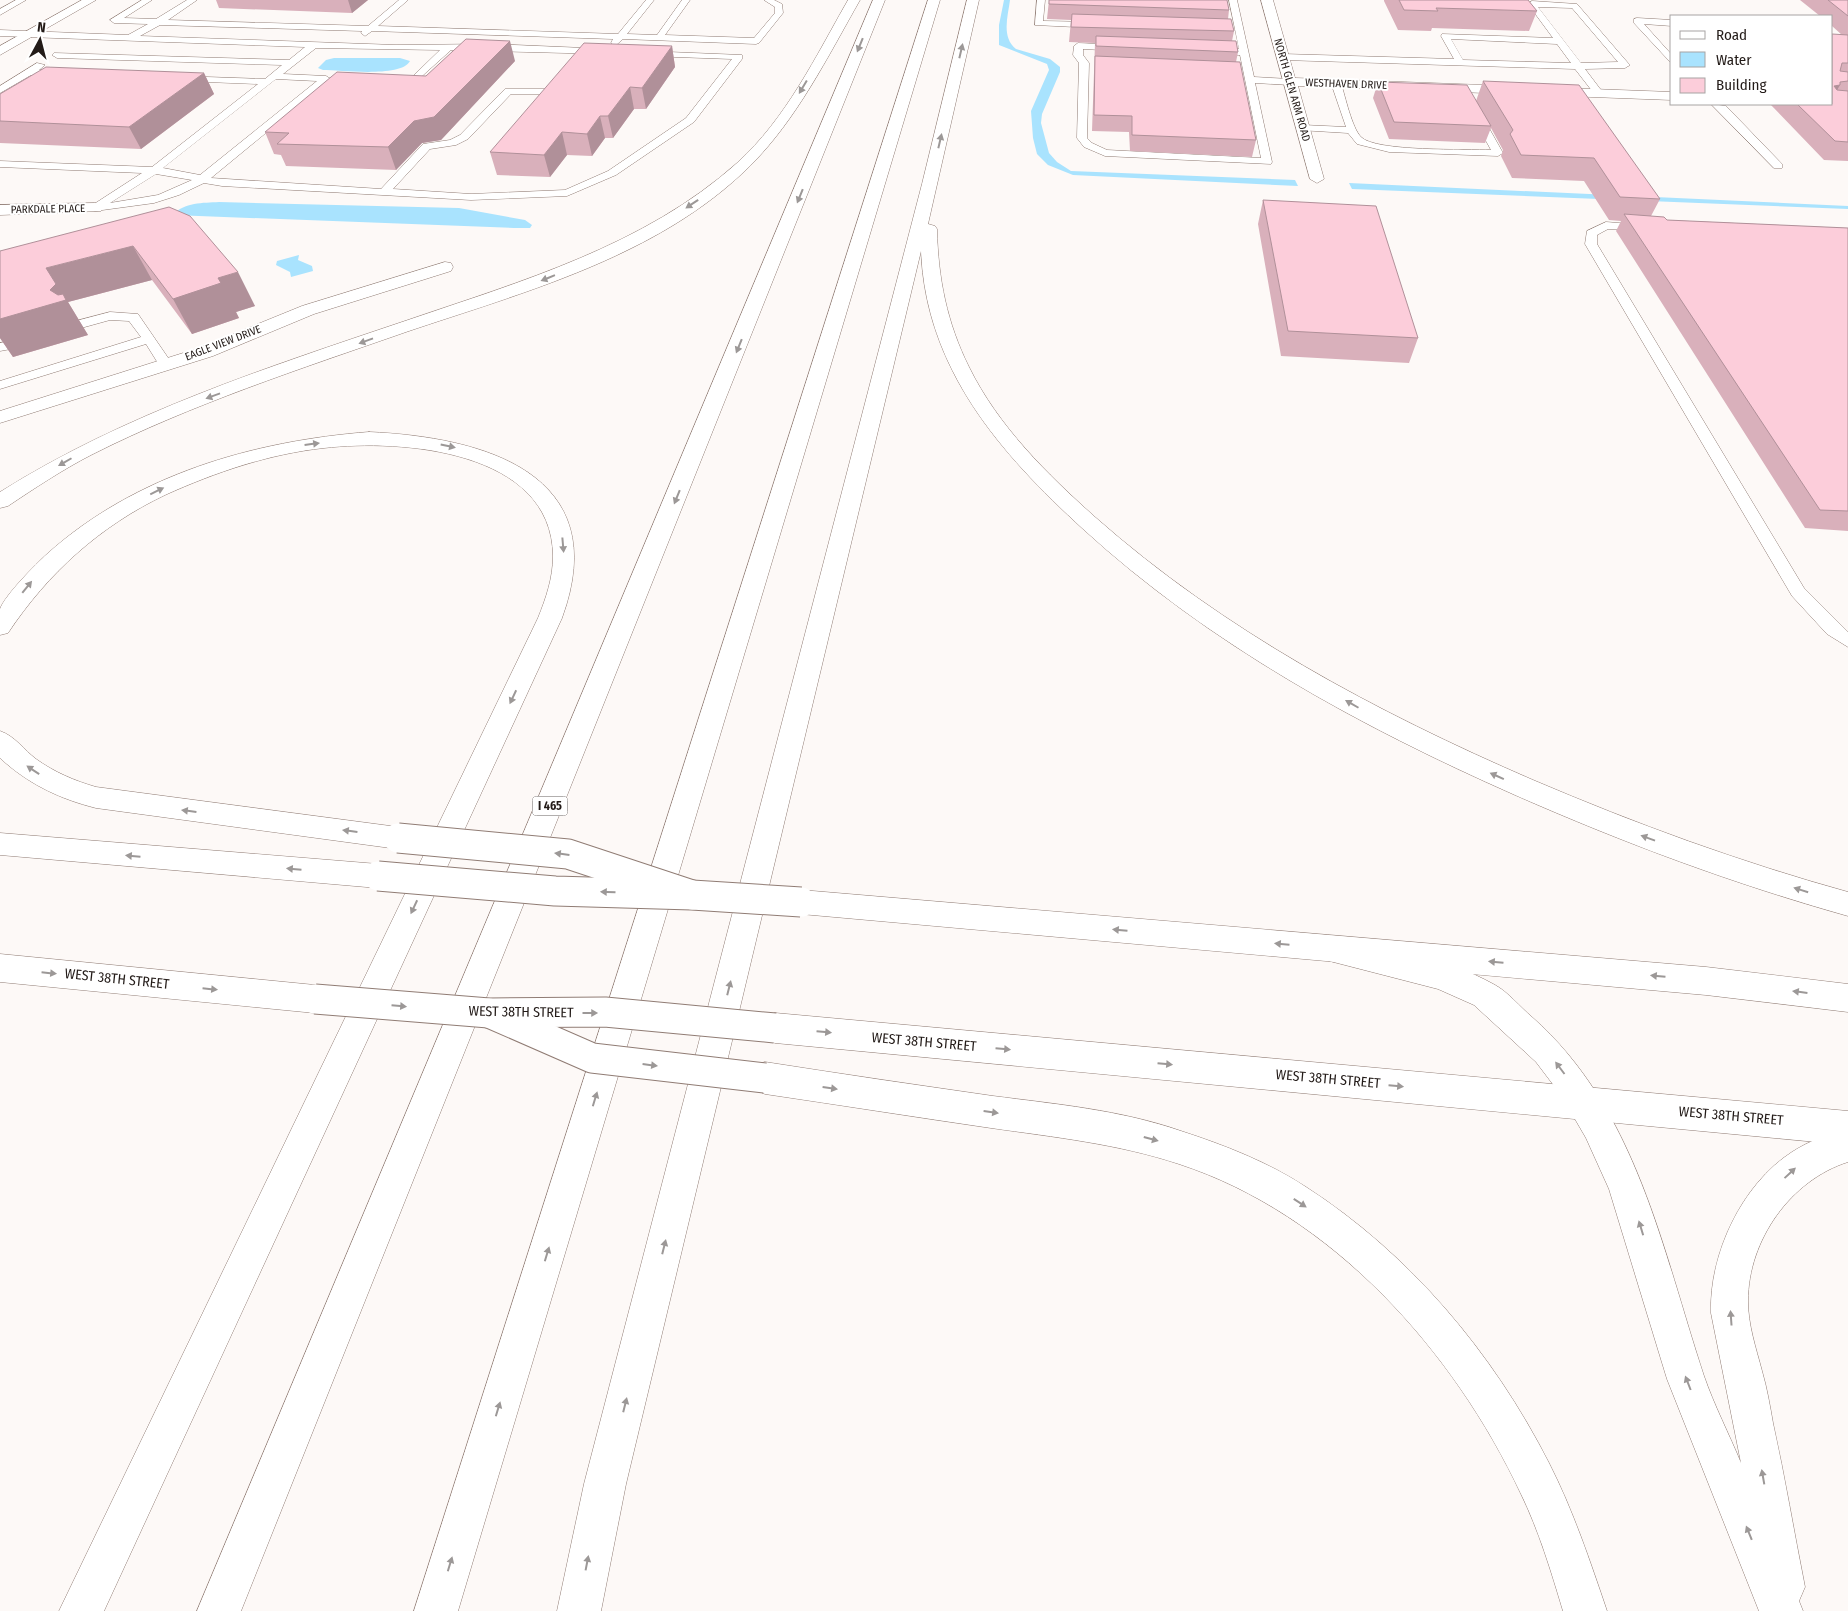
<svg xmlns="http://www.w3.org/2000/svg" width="1848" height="1611" viewBox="0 0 1848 1611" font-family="'Fira Sans Condensed',sans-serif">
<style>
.water{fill:#a9e3fe}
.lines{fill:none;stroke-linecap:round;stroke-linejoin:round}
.service-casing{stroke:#907c74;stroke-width:1}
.minor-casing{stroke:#907c74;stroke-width:1}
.primary-casing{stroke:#907c74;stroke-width:1}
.motorway-casing{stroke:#907c74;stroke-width:1}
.service{fill:#fff;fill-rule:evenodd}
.minor{fill:#fff;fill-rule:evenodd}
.primary{fill:#fff;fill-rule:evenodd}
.motorway{fill:#fff;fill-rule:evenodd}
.primary-bridge-casing{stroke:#907c74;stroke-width:31;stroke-linecap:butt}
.motorway-bridge-casing{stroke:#907c74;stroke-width:31;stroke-linecap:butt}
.primary-bridge{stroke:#fff;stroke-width:29}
.motorway-bridge{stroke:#fff;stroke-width:29}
.wall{fill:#d9b0bb}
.shaded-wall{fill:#b09099}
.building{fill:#fccdda;stroke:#b09099}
.oneway{fill:#9c9897}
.labels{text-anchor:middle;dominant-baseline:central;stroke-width:4;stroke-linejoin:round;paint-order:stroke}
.far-street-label{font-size:11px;fill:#231b18;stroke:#fff}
.shield{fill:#fff;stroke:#655f5d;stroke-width:1}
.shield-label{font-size:12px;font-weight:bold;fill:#231b18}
.street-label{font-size:14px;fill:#231b18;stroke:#fff}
</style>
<rect width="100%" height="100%" fill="#fdf9f7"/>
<path class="water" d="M 1004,0 L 1010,0 C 1008,16 1001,37 1016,49 L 1050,59 L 1060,67 L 1060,72 L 1042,114 L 1041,123 L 1049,153 L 1057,162 L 1071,171 L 1295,180 L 1298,186 L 1073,175 L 1048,165 L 1037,154 L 1033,138 L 1031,111 L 1049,70 L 1047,64 L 999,45 L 999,25 Z
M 334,58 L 400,58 L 410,61 C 401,78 341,70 323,70 L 318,68 L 326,60 Z
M 1349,183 L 1848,206 L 1848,209 L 1352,189 Z
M 219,202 L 459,208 L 525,220 L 532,225 L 530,228 L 514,228 L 173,215 C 184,202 203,203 219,202 Z
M 299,255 L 298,260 L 312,266 L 313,271 L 291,277 L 290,272 L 276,265 L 277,261 Z"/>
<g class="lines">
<defs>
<path id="service" d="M 16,0 L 26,0 L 0,15 L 0,9 Z
M 142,0 L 152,0 L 124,18 L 156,19 L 187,0 L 197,0 L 168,20 L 368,26 L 399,0 L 408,0 L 378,26 L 618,34 L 646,0 L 654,0 L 627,34 L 657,35 L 682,0 L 690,0 L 665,35 L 754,38 L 775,13 L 775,7 L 764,0 L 774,0 L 782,4 L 783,13 L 759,43 L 756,44 L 623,39 L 615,46 L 611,43 L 613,39 L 372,31 L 365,36 L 361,33 L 362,31 L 160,25 L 140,36 L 396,45 L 492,44 L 608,49 L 610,51 L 605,54 L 451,50 L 411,86 L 394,85 L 389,82 L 394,79 L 409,80 L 440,50 L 316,48 L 283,74 L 326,76 L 331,79 L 329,81 L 211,178 L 381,189 L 423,144 L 450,140 L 460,135 L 505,89 L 546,89 L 560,74 L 566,74 L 566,78 L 552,94 L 511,94 L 468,139 L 456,145 L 430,149 L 393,189 L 471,194 L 565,190 L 608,171 L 686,118 L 732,59 L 647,56 L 642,53 L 644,51 L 742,55 L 742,59 L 694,122 L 616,175 L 567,196 L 471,200 L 222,186 L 204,183 L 179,195 L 154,203 L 95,211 L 91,210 L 91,206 L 142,173 L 0,167 L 0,161 L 152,167 L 258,84 L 181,81 L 178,80 L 178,76 L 265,79 L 282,65 L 57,58 L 52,55 L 54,53 L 289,60 L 305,47 L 0,36 L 0,30 L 128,35 L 148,24 L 114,23 L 110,20 ZM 276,79 L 317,81 L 200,175 L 163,168 ZM 156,174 L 192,180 L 158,195 L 110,203 Z
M 1037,0 L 1045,0 L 1043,21 L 1096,22 L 1100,25 L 1096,28 L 1035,25 Z
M 1229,0 L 1237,0 L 1254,77 L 1290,79 L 1295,82 L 1290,85 L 1255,83 L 1272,162 L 1271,164 L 1105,156 L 1084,147 L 1077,138 L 1079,63 L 1073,55 L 1074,46 L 1078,43 L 1121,45 L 1126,48 L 1121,51 L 1083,49 L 1083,55 L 1089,63 L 1087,138 L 1092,143 L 1107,150 L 1261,158 L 1240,55 L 1210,54 L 1205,51 L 1210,48 L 1239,49 Z
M 1532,1 L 1577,4 L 1628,63 L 1630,65 L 1625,68 L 1585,69 L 1604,94 L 1602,96 L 1596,96 L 1575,69 L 1283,60 L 1278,57 L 1283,54 L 1454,59 L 1441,36 L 1442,34 L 1553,38 L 1528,4 ZM 1538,7 L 1572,8 L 1618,62 L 1581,63 ZM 1451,39 L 1557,44 L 1571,63 L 1463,60 Z
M 1637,18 L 1672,20 L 1672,26 L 1644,24 L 1672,55 L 1672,64 L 1634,23 L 1634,19 Z
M 37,63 L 45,65 L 39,70 L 62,70 L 67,73 L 62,76 L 31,75 L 0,93 L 0,86 Z
M 1336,80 L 1341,83 C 1345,96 1352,128 1361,137 C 1375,152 1468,149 1491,150 L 1470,112 L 1475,109 L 1480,112 L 1503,153 L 1498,156 L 1389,152 L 1357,144 L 1348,133 L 1299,130 L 1298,128 L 1303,125 L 1346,127 L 1331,83 Z
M 1711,104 L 1726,106 L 1782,164 L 1782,168 L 1774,168 Z
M 1606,222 L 1644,225 L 1650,228 L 1644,231 L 1608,229 L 1597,235 L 1597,244 L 1804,588 L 1848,632 L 1848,647 L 1827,634 L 1792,596 L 1585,244 L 1587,231 Z
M 110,312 L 138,314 L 173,365 L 171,368 L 161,368 L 146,344 L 0,389 L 0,381 L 141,337 L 129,321 L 110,320 L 81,328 L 74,324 L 76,321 Z
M 6,342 L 13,346 L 11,349 L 0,351 L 0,343 Z"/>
<path id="minor" d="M 82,0 L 96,0 L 0,55 L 0,46 Z
M 1261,0 L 1273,0 L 1295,78 L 1672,92 L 1672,100 L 1298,86 L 1324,179 L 1317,183 L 1310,179 Z
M 95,203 L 101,205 L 103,208 L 101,211 L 0,215 L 0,205 Z
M 445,262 L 451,263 L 453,267 L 451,271 L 314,314 L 213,356 L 0,423 L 0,411 L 199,348 L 302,306 Z"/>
<path id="primary" d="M 0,833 L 378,864 L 388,868 L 392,876 L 388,884 L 378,888 L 0,855 Z
M 801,890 L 1706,967 L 1848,984 L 1848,1012 L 1706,995 L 801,914 L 791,911 L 786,902 L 791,893 Z
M 0,954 L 315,985 L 326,989 L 331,999 L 326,1009 L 315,1013 L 0,982 Z
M 775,1013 L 1848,1111 L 1848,1145 L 775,1043 L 764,1038 L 759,1028 L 764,1018 Z"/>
<path id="motorway" d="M 848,0 L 860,0 C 827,58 797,119 750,166 C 658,257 524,292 406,332 C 300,369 192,404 91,455 C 62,470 35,488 8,506 L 0,508 L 0,492 C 126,413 266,368 405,321 C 522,281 644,246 737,163 C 786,119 816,56 848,0 Z
M 873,0 L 885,0 L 241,1611 L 197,1611 Z
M 928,0 L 940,0 L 458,1611 L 414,1611 Z
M 967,0 L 979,0 L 928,224 L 935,226 L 937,229 C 938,278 947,323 969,367 C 998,426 1047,474 1095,517 C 1224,631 1376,712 1533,780 C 1636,824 1740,862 1848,892 L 1848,916 C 1734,884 1624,843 1515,795 C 1359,726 1209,644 1083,529 C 1000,453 926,369 921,251 L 626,1484 L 601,1611 L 557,1611 L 584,1484 L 922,184 Z
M 369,432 C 483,437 615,473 562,618 L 104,1611 L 59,1611 L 538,618 C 546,598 553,578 553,556 C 552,450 401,439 324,448 C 269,454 216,472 165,495 C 100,526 48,573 8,633 L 0,635 C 0,628 0,616 0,609 C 5,595 36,564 47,554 C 135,475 253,441 369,432 Z
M 0,731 C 15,736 24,750 36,759 C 54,772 75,781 96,787 L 398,827 L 408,830 L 412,838 L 408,846 L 398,849 L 96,808 C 60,799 28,784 0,758 Z
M 1325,935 C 1381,948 1444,956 1495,985 C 1508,992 1520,1007 1532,1017 C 1637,1110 1662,1249 1704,1376 C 1714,1405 1729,1434 1741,1463 L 1711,1313 C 1709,1254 1742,1184 1792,1152 C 1809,1141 1828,1134 1848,1128 L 1848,1162 C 1791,1180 1748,1240 1748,1301 C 1748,1325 1756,1348 1762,1371 C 1767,1388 1770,1406 1773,1423 C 1785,1477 1794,1532 1805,1587 L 1799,1601 L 1803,1611 L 1759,1611 L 1667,1379 L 1609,1189 L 1586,1138 L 1561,1095 L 1536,1062 L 1474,1005 L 1438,989 L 1314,957 L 1310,948 L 1314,939 Z
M 765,1062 C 841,1074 917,1085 993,1096 C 1055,1104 1121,1110 1181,1131 C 1224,1145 1268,1162 1306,1187 C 1410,1254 1493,1353 1549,1463 C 1573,1510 1590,1561 1607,1611 L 1563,1611 C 1551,1571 1539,1531 1521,1494 C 1454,1351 1332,1214 1179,1164 C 1119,1144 1054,1137 991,1128 C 915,1117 840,1105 765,1094 L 753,1089 L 749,1078 L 753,1067 Z"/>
</defs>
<use href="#service" class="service-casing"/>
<use href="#minor" class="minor-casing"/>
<use href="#primary" class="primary-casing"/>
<use href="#motorway" class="motorway-casing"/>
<use href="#service" class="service"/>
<use href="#minor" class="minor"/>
<use href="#primary" class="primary"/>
<use href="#motorway" class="motorway"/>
<defs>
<path id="primary-bridge" d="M 378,876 L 555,891 L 692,895 L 801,902
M 315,999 L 489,1013 L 605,1012 L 775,1028"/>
<path id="motorway-bridge" d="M 398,838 L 568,854 L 692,895
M 489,1013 L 592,1058 L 765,1078"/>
</defs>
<use href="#primary-bridge" class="primary-bridge-casing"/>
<use href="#motorway-bridge" class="motorway-bridge-casing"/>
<use href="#primary-bridge" class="primary-bridge"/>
<use href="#motorway-bridge" class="motorway-bridge"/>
</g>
<path class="wall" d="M 216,0 L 368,0 L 352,13 L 219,8 Z
M 1049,0 L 1229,10 L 1228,19 L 1234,31 L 1232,41 L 1238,52 L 1236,62 L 1256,140 L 1252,157 L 1130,151 L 1129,132 L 1092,131 L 1095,43 L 1069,42 L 1071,20 L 1047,19 Z
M 1384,0 L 1528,0 L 1537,11 L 1529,31 L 1432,28 L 1431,31 L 1398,30 L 1384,1 Z
M 1800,0 L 1848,0 L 1848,161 L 1824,160 L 1770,104 L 1832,104 L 1842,35 L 1832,26 L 1832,16 L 1820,16 Z
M 672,46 L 675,67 L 646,109 L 634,109 L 613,138 L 605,138 L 592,156 L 567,155 L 550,177 L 497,175 L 490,152 Z
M 515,61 L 441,140 L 422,143 L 396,170 L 286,166 L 281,155 L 274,154 L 265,132 L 426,76 Z
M 204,73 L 214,94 L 141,149 L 0,143 L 0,94 Z
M 1483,81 L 1660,199 L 1651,216 L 1667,220 L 1848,228 L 1848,531 L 1805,528 L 1616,231 L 1621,221 L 1609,220 L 1584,181 L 1512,178 L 1501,156 L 1503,150 L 1491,128 L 1485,143 L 1389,139 L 1373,98 L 1378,82 L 1476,101 Z
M 1263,200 L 1418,338 L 1409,363 L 1281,356 L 1258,224 Z
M 169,207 L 255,306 L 236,312 L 239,318 L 192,334 L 152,280 L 68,302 L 88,335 L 13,357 L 0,338 Z"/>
<path class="shaded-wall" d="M 348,0 L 368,0 L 352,13 Z
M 510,41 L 515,61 L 441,140 L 422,143 L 396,170 L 388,147 L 414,121 Z
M 672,46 L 675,67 L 646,109 L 642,88 Z
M 204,73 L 214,94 L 141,149 L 129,127 Z
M 1840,85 L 1832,99 L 1834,86 Z
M 630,87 L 634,109 L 613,138 L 608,116 Z
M 600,116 L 605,138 L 592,156 L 587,134 Z
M 562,132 L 567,155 L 550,177 L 544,155 Z
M 133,246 L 152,280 L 68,302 L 88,335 L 13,357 L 0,338 L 0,319 L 50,290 L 46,268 Z
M 238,272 L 255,306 L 236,312 L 239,318 L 192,334 L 173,299 L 218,278 Z"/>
<path class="building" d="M 1049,0 L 1227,0 L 1229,10 L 1049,4 Z
M 1399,0 L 1528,0 L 1537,11 L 1436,8 L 1438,11 L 1404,10 Z
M 1828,0 L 1848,0 L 1848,16 Z
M 1072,14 L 1231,19 L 1234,31 L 1071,27 Z
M 1832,34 L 1848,35 L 1848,63 L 1842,63 L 1840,71 L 1848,72 L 1848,81 L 1840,82 L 1840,85 L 1834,86 L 1837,90 L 1848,91 L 1848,142 L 1835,141 L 1797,104 L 1832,104 Z
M 1096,36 L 1236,41 L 1238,52 L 1096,46 Z
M 466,39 L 510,41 L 434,117 L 414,121 L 388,147 L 277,144 L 289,133 L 265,132 L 337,72 L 426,76 Z
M 584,43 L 672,46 L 642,88 L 630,87 L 608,116 L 600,116 L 587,134 L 562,132 L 544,155 L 490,152 Z
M 1095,56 L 1240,62 L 1256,140 L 1132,135 L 1132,116 L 1094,115 Z
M 46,67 L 204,73 L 129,127 L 0,121 L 0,94 Z
M 1483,81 L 1579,85 L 1660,199 L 1620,197 L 1594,158 L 1521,155 L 1510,134 L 1513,130 Z
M 1378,82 L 1467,85 L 1491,126 L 1394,122 Z
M 1263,200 L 1376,206 L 1418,338 L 1288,331 Z
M 169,207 L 190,216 L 238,272 L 218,278 L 221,283 L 173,299 L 133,246 L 46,268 L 56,284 L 50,290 L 58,295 L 63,294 L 66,300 L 0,319 L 0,251 Z
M 1624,214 L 1664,217 L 1667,220 L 1848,228 L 1848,511 L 1820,510 Z"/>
<defs><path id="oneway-solid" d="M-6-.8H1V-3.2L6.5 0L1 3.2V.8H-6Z" transform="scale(1.25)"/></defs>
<g class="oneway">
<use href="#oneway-solid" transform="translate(860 45) rotate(112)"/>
<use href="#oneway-solid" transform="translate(961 51) rotate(-77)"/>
<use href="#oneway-solid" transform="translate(803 87) rotate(121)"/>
<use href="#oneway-solid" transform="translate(940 141) rotate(-77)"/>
<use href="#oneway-solid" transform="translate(800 196) rotate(112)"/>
<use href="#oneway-solid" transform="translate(692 204) rotate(146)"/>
<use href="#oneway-solid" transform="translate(548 278) rotate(158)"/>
<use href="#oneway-solid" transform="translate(366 341) rotate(160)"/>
<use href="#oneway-solid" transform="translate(739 346) rotate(112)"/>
<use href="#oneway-solid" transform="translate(213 396) rotate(160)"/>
<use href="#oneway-solid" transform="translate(312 444) rotate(-7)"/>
<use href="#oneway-solid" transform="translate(448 446) rotate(12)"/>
<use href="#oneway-solid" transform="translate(65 462) rotate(150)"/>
<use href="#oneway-solid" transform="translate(157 491) rotate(-26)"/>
<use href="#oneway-solid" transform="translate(677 497) rotate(112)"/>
<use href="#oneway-solid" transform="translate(563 545) rotate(85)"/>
<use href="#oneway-solid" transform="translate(27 587) rotate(-51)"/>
<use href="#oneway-solid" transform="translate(513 697) rotate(115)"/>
<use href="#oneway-solid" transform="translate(1352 704) rotate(-150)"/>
<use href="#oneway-solid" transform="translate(33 770) rotate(-146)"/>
<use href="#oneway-solid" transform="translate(1497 776) rotate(-156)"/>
<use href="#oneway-solid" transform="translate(189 811) rotate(-173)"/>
<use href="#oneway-solid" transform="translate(350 831) rotate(-173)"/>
<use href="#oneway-solid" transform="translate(1648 838) rotate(-160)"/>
<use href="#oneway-solid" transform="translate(562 854) rotate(-173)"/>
<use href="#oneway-solid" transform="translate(133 856) rotate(-175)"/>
<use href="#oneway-solid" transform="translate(294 869) rotate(-175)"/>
<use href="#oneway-solid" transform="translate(1801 890) rotate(-163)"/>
<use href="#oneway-solid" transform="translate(608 892) rotate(-178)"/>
<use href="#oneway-solid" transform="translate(414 907) rotate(115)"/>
<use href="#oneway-solid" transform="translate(1120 930) rotate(-175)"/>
<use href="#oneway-solid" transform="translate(1282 944) rotate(-175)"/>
<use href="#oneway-solid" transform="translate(1496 962) rotate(-175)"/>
<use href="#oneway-solid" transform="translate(49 973) rotate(6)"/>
<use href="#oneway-solid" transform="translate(1658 976) rotate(-175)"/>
<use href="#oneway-solid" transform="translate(729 988) rotate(-76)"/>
<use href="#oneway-solid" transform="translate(210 989) rotate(6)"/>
<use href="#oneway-solid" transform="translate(1800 992) rotate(-173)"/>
<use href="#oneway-solid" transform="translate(399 1006) rotate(5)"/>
<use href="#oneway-solid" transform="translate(590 1013)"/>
<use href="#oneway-solid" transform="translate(824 1032) rotate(5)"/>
<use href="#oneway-solid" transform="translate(1003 1049) rotate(5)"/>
<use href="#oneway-solid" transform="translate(1165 1064) rotate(5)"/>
<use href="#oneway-solid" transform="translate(650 1065) rotate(7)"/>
<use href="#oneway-solid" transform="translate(1560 1068) rotate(-127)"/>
<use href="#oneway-solid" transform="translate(1396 1086) rotate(5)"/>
<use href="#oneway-solid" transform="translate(830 1088) rotate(8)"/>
<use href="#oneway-solid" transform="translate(595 1099) rotate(-73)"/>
<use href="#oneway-solid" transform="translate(991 1112) rotate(8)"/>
<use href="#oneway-solid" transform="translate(1151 1139) rotate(15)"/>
<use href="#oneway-solid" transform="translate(1790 1173) rotate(-43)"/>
<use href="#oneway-solid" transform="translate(1300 1203) rotate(33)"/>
<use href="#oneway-solid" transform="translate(1641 1228) rotate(-107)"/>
<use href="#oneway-solid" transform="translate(664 1247) rotate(-76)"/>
<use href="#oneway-solid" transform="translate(547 1254) rotate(-73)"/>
<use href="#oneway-solid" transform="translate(1731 1318) rotate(-94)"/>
<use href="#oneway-solid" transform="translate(1688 1383) rotate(-111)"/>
<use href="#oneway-solid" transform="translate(625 1405) rotate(-76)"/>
<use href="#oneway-solid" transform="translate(498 1409) rotate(-73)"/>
<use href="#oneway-solid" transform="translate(1763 1477) rotate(-100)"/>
<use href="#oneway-solid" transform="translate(1749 1533) rotate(-112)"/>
<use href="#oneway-solid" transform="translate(587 1563) rotate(-79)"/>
<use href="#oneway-solid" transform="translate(450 1564) rotate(-73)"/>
</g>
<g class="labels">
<g class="far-street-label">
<text transform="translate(1346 84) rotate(2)">WESTHAVEN DRIVE</text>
<text transform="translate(1292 90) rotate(74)">NORTH GLEN ARM ROAD</text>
<text transform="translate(48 209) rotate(-1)">PARKDALE PLACE</text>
<text transform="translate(223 343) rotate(-21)">EAGLE VIEW DRIVE</text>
</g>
<rect class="shield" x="532.5" y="796.5" width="35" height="19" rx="4"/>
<g class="shield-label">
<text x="550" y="806">I 465</text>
</g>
<g class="street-label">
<text transform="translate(117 979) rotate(6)">WEST 38TH STREET</text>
<text transform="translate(521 1012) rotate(1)">WEST 38TH STREET</text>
<text transform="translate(924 1042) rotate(5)">WEST 38TH STREET</text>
<text transform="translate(1328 1079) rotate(5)">WEST 38TH STREET</text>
<text transform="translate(1731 1116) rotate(5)">WEST 38TH STREET</text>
</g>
</g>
<rect x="1670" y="15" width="162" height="90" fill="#ffffff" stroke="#a7a4a3"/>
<rect x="1680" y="31" width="25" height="8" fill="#ffffff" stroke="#a7a4a3"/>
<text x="1716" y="40" font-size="15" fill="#231b18">Road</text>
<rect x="1680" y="52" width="25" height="15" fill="#a9e3fe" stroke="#a7a4a3"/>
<text x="1716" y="65" font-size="15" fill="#231b18">Water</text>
<rect x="1680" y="78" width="25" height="15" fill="#fccdda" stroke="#a7a4a3"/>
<text x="1716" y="90" font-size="15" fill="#231b18">Building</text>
<g transform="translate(40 40) rotate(7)" stroke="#ffffff" stroke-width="4" paint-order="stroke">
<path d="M0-4L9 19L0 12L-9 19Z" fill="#231b18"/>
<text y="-8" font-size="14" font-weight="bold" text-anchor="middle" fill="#231b18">N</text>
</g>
</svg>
